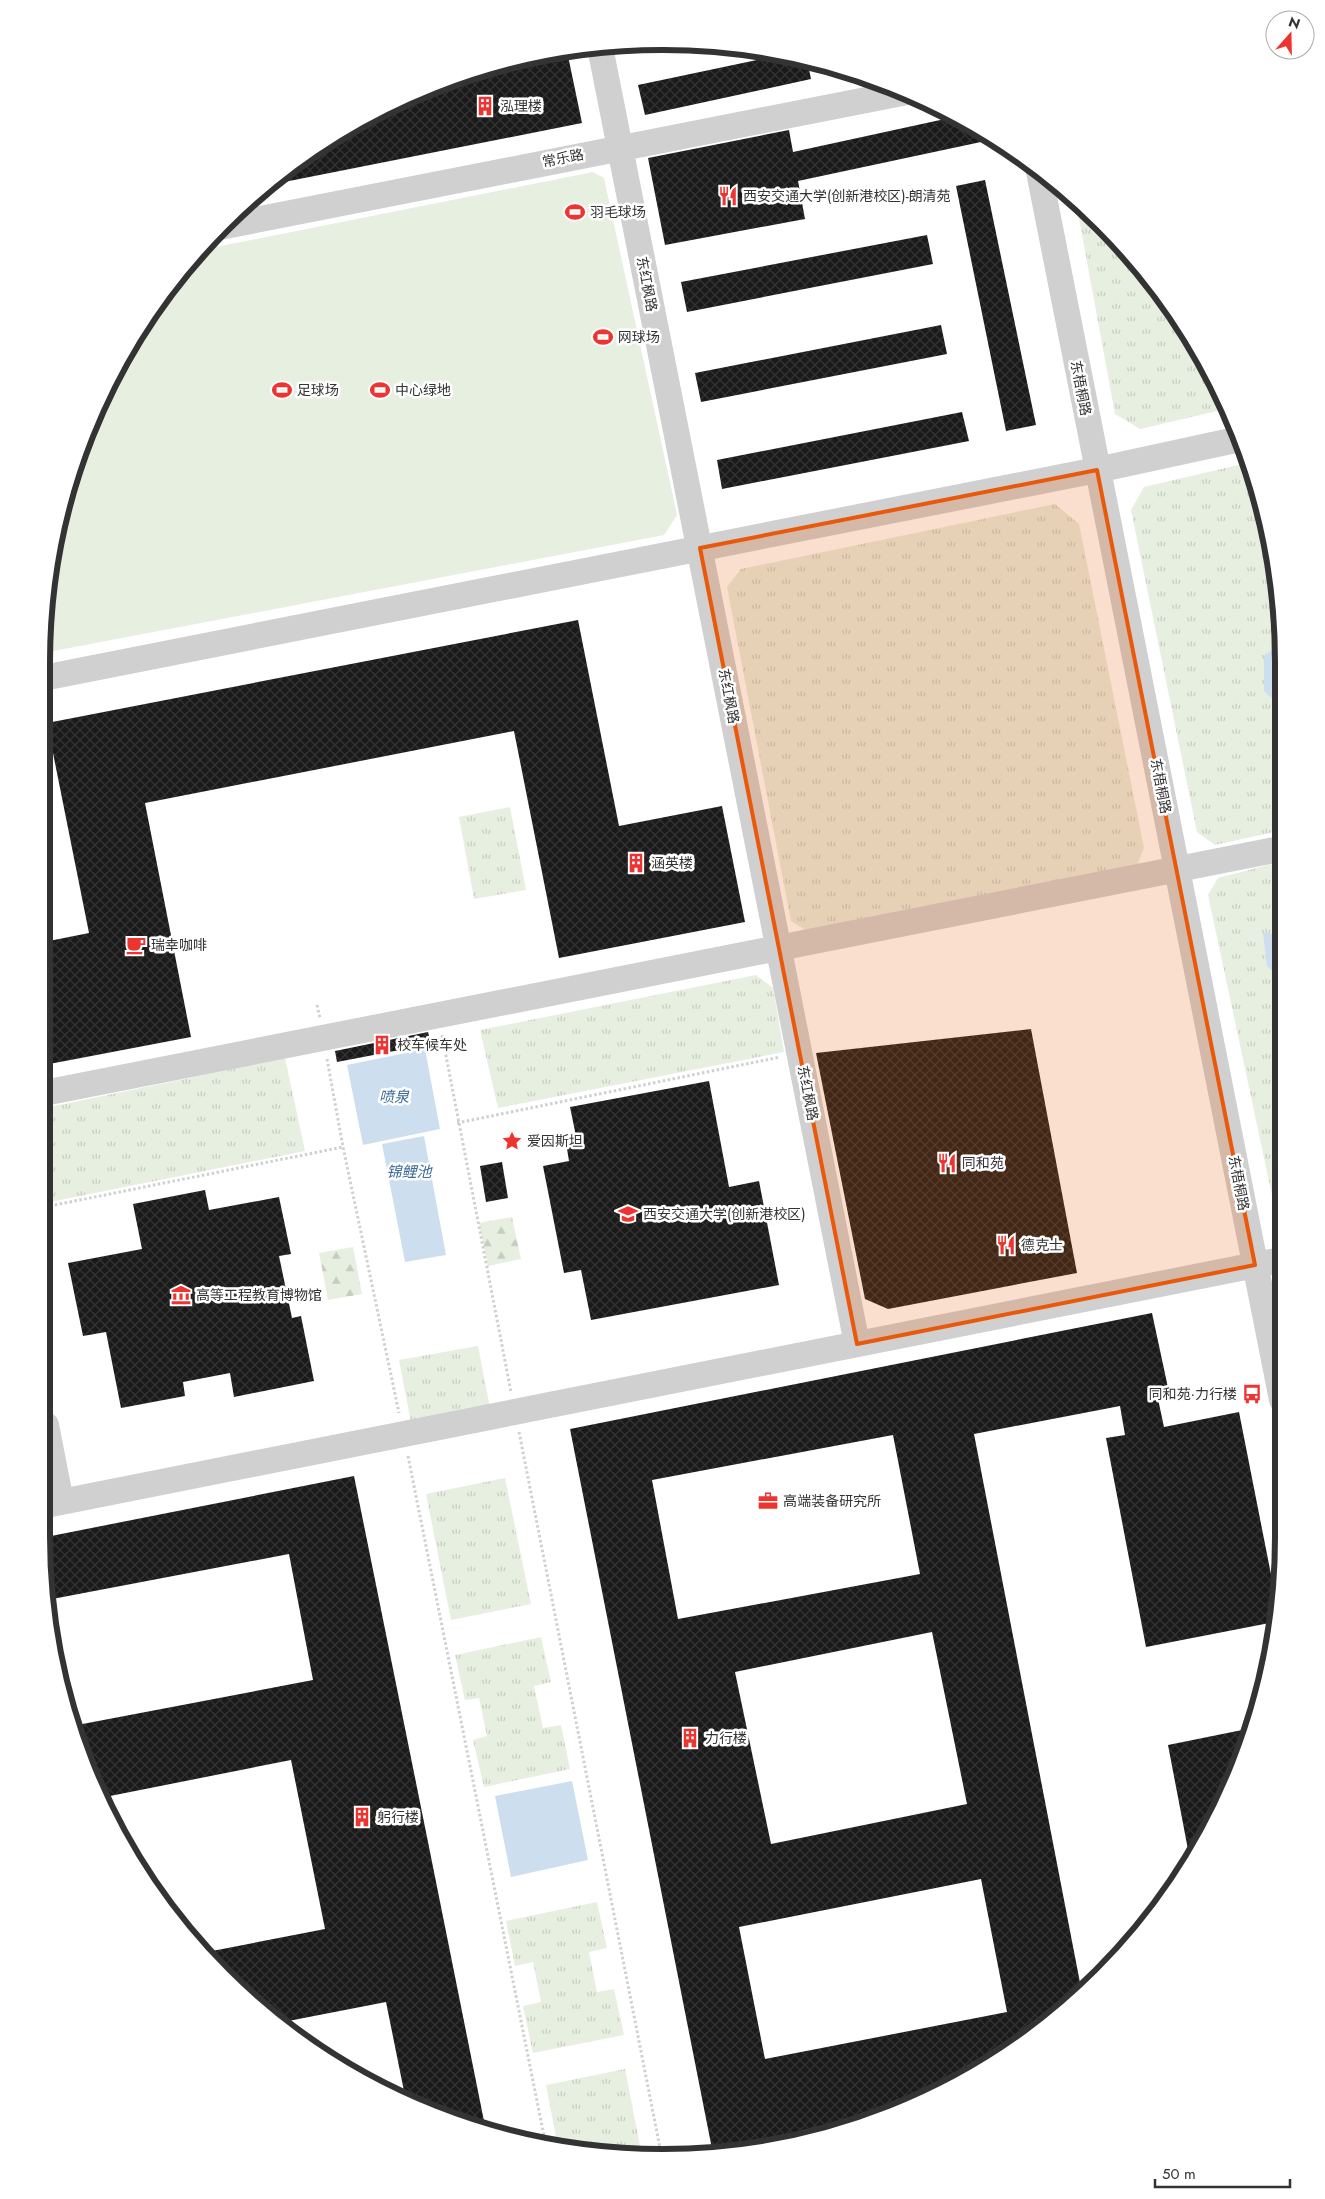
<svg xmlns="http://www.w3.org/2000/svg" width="1325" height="2199" viewBox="0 0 1325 2199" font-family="Jost,'Noto Sans SC',sans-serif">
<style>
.grass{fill:url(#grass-tufts)}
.forest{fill:url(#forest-firs)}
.garden{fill:#e7efe1}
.water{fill:#cddfef}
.building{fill:url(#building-cross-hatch);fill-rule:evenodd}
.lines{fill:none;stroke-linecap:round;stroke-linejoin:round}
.path{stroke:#d0d0d0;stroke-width:3;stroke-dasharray:2.5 2.5;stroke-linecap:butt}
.minor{stroke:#d0d0d0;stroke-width:26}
.marked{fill:#e8590c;fill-opacity:0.2;stroke:#e8590c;stroke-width:4;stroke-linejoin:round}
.labels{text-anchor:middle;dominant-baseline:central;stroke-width:5;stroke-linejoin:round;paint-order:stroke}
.poi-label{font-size:14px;fill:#333;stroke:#fff;text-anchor:start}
.street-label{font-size:14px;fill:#333;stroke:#fff}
.water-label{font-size:15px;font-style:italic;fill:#3b6c9b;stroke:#fff}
.rim{fill:none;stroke:#333;stroke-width:6}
</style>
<defs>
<pattern id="grass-tufts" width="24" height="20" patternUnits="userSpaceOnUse" patternTransform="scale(1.25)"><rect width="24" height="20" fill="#e7efe1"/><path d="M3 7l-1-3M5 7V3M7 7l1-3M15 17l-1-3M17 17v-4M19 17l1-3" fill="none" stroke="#c7cdc2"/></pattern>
<pattern id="forest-firs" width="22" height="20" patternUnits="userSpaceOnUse" patternTransform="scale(1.25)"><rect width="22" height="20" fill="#e7efe1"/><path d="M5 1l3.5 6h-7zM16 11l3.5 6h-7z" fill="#c7cdc2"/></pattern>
<pattern id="building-cross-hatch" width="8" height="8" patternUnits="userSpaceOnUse" patternTransform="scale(1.25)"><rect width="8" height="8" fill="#1a1a1a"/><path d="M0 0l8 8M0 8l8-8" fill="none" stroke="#333"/></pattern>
</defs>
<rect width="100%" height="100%" fill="#fff"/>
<path class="grass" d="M 1076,202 L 1102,223 L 1200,352 L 1226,409 L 1140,429 L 1115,414 Z
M 1251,462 L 1278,582 L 1279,831 L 1215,845 L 1197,832 L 1131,510 L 1144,487 Z
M 1055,504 L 1079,524 L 1144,848 L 1136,868 L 807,931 L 791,921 L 727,587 L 741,569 Z
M 510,807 L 526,890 L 474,899 L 459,817 Z
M 1280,862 L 1281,1216 L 1276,1214 L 1208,895 L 1218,878 Z
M 756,975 L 773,988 L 784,1052 L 498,1108 L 480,1030 Z
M 285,1058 L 305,1151 L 45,1203 L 45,1108 Z
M 478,1346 L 491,1413 L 412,1428 L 399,1360 Z
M 505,1478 L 531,1604 L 451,1620 L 426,1494 Z
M 541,1637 L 551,1682 L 534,1686 L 543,1728 L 561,1725 L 570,1769 L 484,1787 L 473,1740 L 487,1736 L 479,1698 L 465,1700 L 455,1655 Z
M 597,1902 L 607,1948 L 589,1952 L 597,1992 L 614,1989 L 624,2035 L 533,2053 L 523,2006 L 541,2002 L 533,1962 L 515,1966 L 506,1921 Z
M 625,2069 L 642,2156 L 558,2148 L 546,2085 Z"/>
<path class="forest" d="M 512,1217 L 521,1259 L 488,1266 L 479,1223 Z
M 353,1247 L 362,1294 L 328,1300 L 319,1253 Z"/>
<path class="garden" d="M 593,172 L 604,178 L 677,515 L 664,535 L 43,653 L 43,622 L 74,463 L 146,317 L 201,250 Z"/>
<path class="water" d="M 1279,645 L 1279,705 L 1264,691 L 1264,656 Z
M 1263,933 L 1280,934 L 1280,978 L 1267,966 Z
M 425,1049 L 440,1129 L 363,1145 L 347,1065 Z
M 424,1136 L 446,1255 L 405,1262 L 382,1144 Z
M 572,1781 L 588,1860 L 511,1877 L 495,1796 Z"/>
<path class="building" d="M 567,51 L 582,123 L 269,185 L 318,146 L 425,88 L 542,53 Z
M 786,54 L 807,60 L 811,79 L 645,115 L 638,85 Z
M 954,117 L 995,139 L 798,181 L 805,219 L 665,245 L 648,158 L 789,130 L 793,152 Z
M 985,180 L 1036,425 L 1006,431 L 956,186 Z
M 927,235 L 933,264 L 687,312 L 681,282 Z
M 941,325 L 947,354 L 701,402 L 695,373 Z
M 962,412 L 969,441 L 722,489 L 717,460 Z
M 578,620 L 619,826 L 722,806 L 745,922 L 559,958 L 514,731 L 145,803 L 191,1037 L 44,1065 L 44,942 L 89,933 L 47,723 Z
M 1031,1029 L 1077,1273 L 888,1309 L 865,1299 L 816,1053 Z
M 428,1032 L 431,1044 L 337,1062 L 335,1051 Z
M 709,1081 L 729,1187 L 759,1181 L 779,1285 L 591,1320 L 581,1270 L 564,1273 L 543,1166 L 569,1161 L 566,1143 L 577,1141 L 570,1107 Z
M 502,1162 L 508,1198 L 486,1202 L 480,1166 Z
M 205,1190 L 209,1210 L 279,1197 L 291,1254 L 279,1256 L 292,1318 L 301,1316 L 314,1381 L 234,1397 L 230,1373 L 183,1382 L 185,1396 L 121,1408 L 106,1332 L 83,1336 L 68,1263 L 142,1249 L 133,1204 Z
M 1152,1313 L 1170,1397 L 1158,1399 L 1164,1427 L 1239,1412 L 1277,1605 L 1274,1622 L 1146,1647 L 1106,1438 L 1125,1435 L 1120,1406 L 974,1434 L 1082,1993 L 1040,2030 L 938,2094 L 862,2125 L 713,2154 L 570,1429 ZM 893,1435 L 920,1574 L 678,1619 L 652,1480 ZM 932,1632 L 967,1804 L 771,1844 L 735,1672 ZM 981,1879 L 1007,2012 L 765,2059 L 739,1927 Z
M 354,1476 L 427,1837 L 486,2131 L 463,2125 L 406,2101 L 386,2002 L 278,2023 L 207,1952 L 325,1929 L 291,1760 L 100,1798 L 72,1726 L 313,1680 L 289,1554 L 47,1600 L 46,1537 Z
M 1252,1728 L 1251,1736 L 1190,1860 L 1168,1745 Z"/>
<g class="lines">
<path class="path" d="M 317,1005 L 320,1018
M 442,1035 L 511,1392
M 327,1059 L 343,1147 L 399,1413
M 457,1123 L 780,1057
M 45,1207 L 343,1147
M 519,1432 L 662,2158
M 408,1456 L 546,2146"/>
<path class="minor" d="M 600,47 L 857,1344
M 1039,172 L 1282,1400
M 220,227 L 907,92
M 43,678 L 1097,470 L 1240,439
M 44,1093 L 1280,849
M 46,1425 L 61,1502
M 46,1505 L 1281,1260"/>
</g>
<path class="marked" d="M 1097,470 L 1255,1265 L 857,1344 L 700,548 Z"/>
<defs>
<symbol id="building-bare" viewBox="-9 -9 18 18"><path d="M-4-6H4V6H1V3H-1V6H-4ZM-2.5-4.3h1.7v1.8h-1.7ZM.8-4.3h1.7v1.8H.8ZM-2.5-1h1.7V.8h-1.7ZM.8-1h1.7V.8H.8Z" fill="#ee3430" stroke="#fff" stroke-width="2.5" paint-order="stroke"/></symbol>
<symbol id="restaurant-bare" viewBox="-9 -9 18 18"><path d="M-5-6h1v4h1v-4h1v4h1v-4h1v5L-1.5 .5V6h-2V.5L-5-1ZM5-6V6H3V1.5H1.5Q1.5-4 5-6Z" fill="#ee3430" stroke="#fff" stroke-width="2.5" paint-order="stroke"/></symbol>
<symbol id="stadium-bare" viewBox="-9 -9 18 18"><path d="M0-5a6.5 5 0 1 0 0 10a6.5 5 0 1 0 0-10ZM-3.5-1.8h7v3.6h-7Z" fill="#ee3430" stroke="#fff" stroke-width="2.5" paint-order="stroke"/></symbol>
<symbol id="cafe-bare" viewBox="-9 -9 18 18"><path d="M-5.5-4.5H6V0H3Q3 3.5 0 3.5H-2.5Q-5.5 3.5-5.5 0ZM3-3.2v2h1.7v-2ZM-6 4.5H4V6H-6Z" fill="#ee3430" stroke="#fff" stroke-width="2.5" paint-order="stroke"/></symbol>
<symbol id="sight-bare" viewBox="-9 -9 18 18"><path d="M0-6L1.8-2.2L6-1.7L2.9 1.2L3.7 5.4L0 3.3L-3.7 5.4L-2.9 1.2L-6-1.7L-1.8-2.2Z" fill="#ee3430" stroke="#fff" stroke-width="2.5" paint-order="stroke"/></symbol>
<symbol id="university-bare" viewBox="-9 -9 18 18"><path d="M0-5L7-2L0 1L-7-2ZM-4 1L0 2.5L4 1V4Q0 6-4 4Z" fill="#ee3430" stroke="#fff" stroke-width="2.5" paint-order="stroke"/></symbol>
<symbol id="museum-bare" viewBox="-9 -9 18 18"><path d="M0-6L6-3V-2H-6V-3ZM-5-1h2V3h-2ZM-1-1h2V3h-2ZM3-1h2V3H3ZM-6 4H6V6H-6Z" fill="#ee3430" stroke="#fff" stroke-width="2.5" paint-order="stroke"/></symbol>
<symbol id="bus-bare" viewBox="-9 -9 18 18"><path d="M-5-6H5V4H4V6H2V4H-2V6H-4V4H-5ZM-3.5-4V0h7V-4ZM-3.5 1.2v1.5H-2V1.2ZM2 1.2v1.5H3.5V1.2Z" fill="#ee3430" stroke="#fff" stroke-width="2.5" paint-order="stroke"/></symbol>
<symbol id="office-bare" viewBox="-9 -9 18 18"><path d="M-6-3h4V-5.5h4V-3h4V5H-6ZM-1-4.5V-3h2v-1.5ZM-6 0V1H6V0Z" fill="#ee3430" stroke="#fff" stroke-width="2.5" paint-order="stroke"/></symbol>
</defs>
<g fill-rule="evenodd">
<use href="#building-bare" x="471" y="92" width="28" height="28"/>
<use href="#restaurant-bare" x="714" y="182" width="28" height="28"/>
<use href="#stadium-bare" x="561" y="198" width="28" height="28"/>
<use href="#stadium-bare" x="589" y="323" width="28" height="28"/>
<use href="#stadium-bare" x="268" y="376" width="28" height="28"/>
<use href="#stadium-bare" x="366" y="376" width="28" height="28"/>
<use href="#building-bare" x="622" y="849" width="28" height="28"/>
<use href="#cafe-bare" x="122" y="931" width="28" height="28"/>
<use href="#building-bare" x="368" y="1031" width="28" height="28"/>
<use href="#sight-bare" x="498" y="1127" width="28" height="28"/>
<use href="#restaurant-bare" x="933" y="1149" width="28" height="28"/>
<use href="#university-bare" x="614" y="1200" width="28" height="28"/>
<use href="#restaurant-bare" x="992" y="1231" width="28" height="28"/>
<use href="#museum-bare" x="167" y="1281" width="28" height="28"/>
<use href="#bus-bare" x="1238" y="1380" width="28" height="28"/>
<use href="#office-bare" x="754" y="1487" width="28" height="28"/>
<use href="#building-bare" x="676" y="1724" width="28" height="28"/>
<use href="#building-bare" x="348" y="1803" width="28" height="28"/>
</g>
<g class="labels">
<g class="poi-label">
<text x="500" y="106">泓理楼</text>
<text x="743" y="196">西安交通大学(创新港校区)-朗清苑</text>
<text x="590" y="212">羽毛球场</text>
<text x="618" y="337">网球场</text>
<text x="297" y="390">足球场</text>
<text x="395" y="390">中心绿地</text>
<text x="651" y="863">涵英楼</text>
<text x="151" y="945">瑞幸咖啡</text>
<text x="397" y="1045">校车候车处</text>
<text x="527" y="1141">爱因斯坦</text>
<text x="962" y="1163">同和苑</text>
<text x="643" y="1214">西安交通大学(创新港校区)</text>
<text x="1021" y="1245">德克士</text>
<text x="196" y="1295">高等工程教育博物馆</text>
<text x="1237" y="1394" text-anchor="end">同和苑·力行楼</text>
<text x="783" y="1501">高端装备研究所</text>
<text x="705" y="1738">力行楼</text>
<text x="377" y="1817">躬行楼</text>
</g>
<g class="street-label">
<text transform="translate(563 158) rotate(-11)">常乐路</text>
<text transform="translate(647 284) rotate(79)">东红枫路</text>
<text transform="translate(1081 388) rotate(79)">东梧桐路</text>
<text transform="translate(729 696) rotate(79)">东红枫路</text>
<text transform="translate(1161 786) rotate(79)">东梧桐路</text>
<text transform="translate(808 1093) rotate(79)">东红枫路</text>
<text transform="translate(1239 1183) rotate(79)">东梧桐路</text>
</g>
<g class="water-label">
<text x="394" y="1097">喷泉</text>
<text x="409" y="1172">锦鲤池</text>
</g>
</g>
<path d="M0 0H1325V2199H0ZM662 50H663A612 612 0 0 1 1275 662V1537A612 612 0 0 1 663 2149H662A612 612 0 0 1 50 1537V662A612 612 0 0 1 662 50Z" fill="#fff" fill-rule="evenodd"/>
<path class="rim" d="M662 50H663A612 612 0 0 1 1275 662V1537A612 612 0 0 1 663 2149H662A612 612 0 0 1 50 1537V662A612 612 0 0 1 662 50Z"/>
<g transform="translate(1290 35) rotate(20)"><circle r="24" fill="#ffffff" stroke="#adadad"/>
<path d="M0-4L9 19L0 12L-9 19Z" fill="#ee3430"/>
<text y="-8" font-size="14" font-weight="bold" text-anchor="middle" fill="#333333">N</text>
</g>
<path d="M1155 2179v8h135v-8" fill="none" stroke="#333333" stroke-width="2.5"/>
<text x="1162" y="2179" font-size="15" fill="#333333" stroke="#ffffff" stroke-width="4" paint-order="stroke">50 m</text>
</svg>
